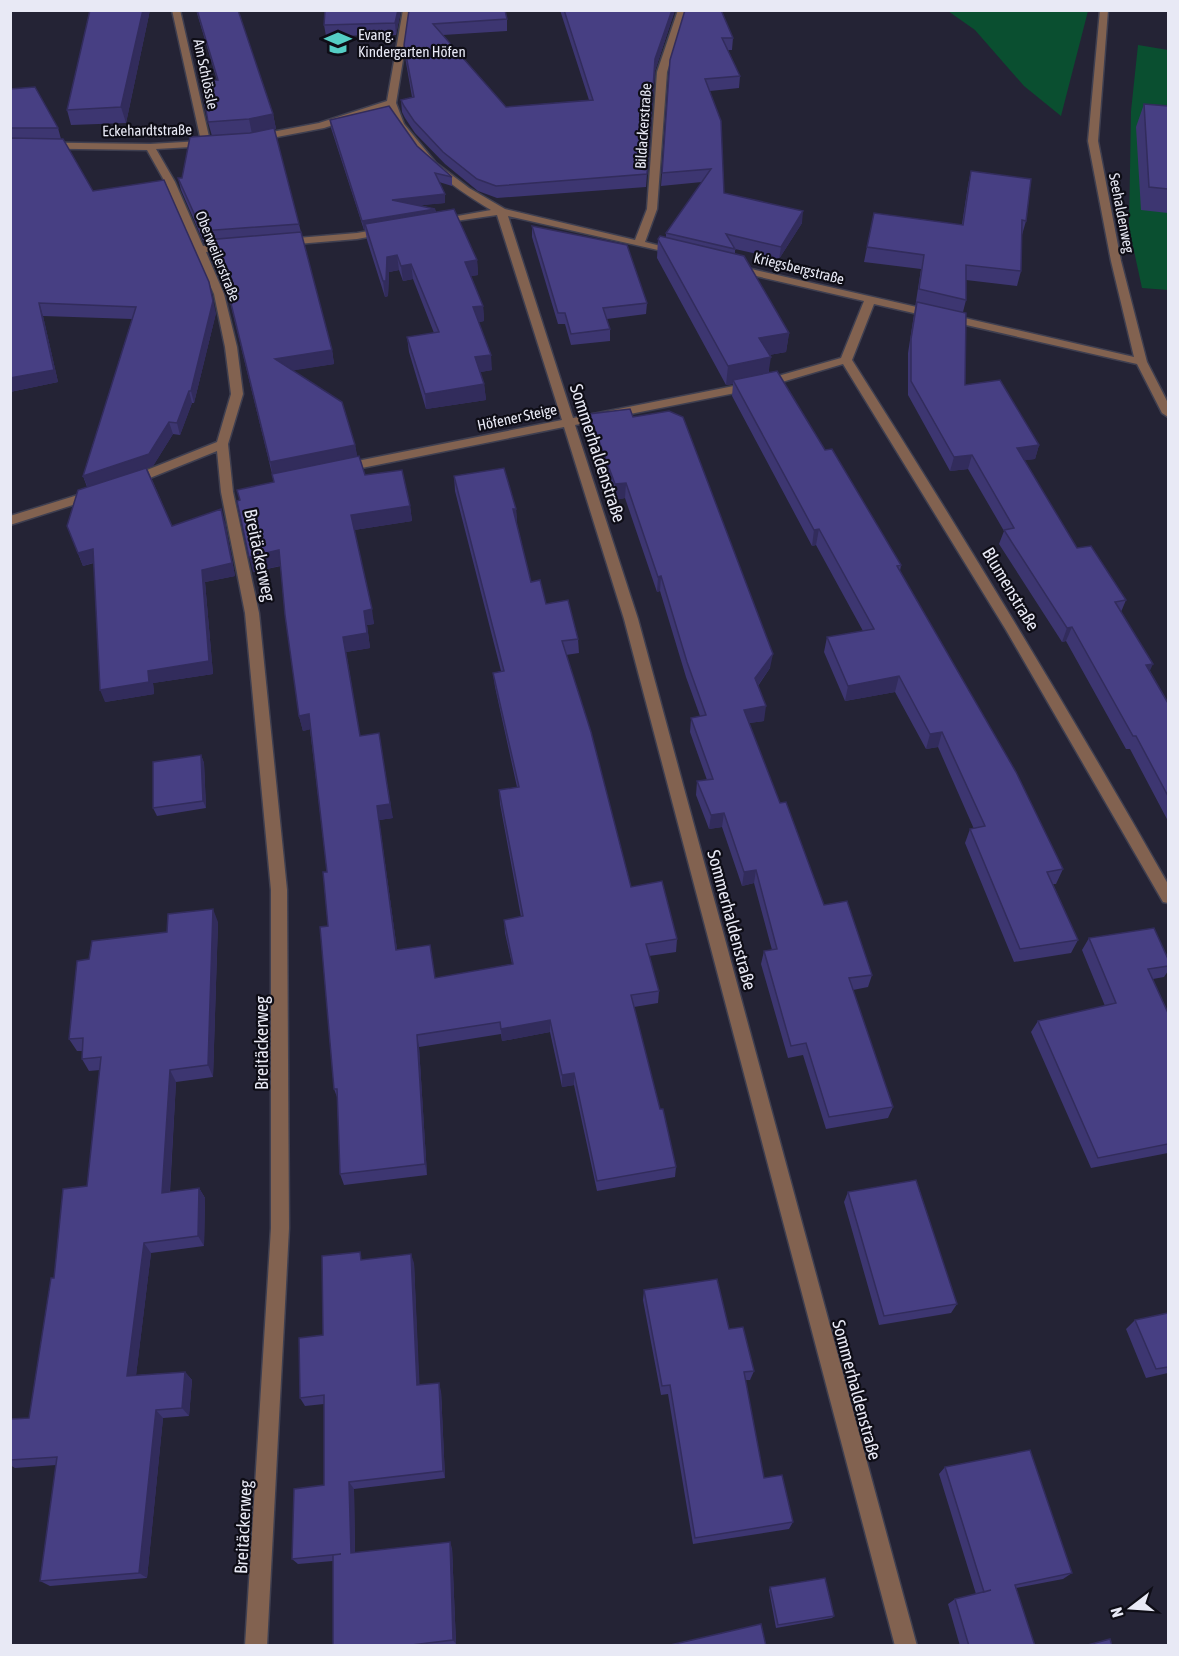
<svg xmlns="http://www.w3.org/2000/svg" width="1179" height="1656" viewBox="0 0 1179 1656" font-family="'Asap Condensed',sans-serif">
<style>
.green{fill:#0a4f30}
.lines{fill:none;stroke-linecap:round;stroke-linejoin:round}
.minor-casing{stroke:#3f3f50;stroke-width:3}
.minor{fill:#826250;fill-rule:evenodd}
.wall{fill:#3d3671}
.shaded-wall{fill:#322c5c}
.building{fill:#473f83;stroke:#322c5c;stroke-width:1.5}
.labels{text-anchor:middle;dominant-baseline:central;stroke-width:4.5;stroke-linejoin:round;paint-order:stroke}
.far-poi-label{font-size:15px;fill:#e8e9f5;stroke:#0e0d16;text-anchor:start}
.far-street-label{font-size:15px;fill:#e8e9f5;stroke:#0e0d16}
.street-label{font-size:18px;fill:#e8e9f5;stroke:#0e0d16}
</style>
<rect width="100%" height="100%" fill="#242335"/>
<path class="green" d="M 948,11 L 1088,11 L 1061,116 L 1024,86 L 975,30 Z
M 1138,45 L 1168,50 L 1168,290 L 1142,288 L 1129,228 L 1131,111 Z"/>
<g class="lines">
<defs>
<path id="minor" d="M 172,10 L 180,10 L 210,141 L 213,143 L 208,146 L 156,149 L 175,182 L 203,246 L 228,244 L 233,247 L 228,250 L 206,252 L 224,294 L 237,347 L 243,394 L 228,444 L 233,492 L 259,613 L 287,890 L 289,1228 L 267,1646 L 245,1646 L 271,1228 L 271,890 L 245,613 L 221,492 L 217,451 L 135,484 L 127,484 L 125,481 L 127,478 L 217,442 L 231,394 L 225,347 L 214,294 L 165,182 L 147,150 L 10,148 L 10,142 L 150,144 L 201,141 Z
M 403,10 L 411,10 L 396,103 L 404,124 L 436,163 L 469,188 L 505,209 L 635,240 L 647,209 L 657,72 L 678,10 L 686,10 L 667,72 L 657,209 L 645,242 L 680,251 L 680,255 L 508,216 L 573,418 L 764,380 L 841,358 L 864,301 L 730,270 L 730,266 L 734,265 L 1134,357 L 1111,261 L 1088,141 L 1100,10 L 1108,10 L 1098,141 L 1121,261 L 1147,362 L 1168,403 L 1168,417 L 1162,413 L 1137,364 L 874,304 L 852,360 C 961,532 1067,706 1168,884 L 1168,903 L 1163,902 L 1006,630 L 843,364 L 765,387 L 575,425 L 638,619 L 917,1646 L 895,1646 L 624,619 L 564,427 L 342,472 L 336,468 L 342,464 L 562,420 L 497,215 L 435,224 L 435,220 L 491,210 C 449,185 407,154 388,107 L 324,128 L 256,141 L 251,138 L 256,135 L 319,123 L 387,101 Z
M 386,228 L 390,229 L 390,233 L 357,239 L 285,245 L 280,242 L 285,239 L 357,233 Z
M 94,490 L 98,491 L 100,494 L 98,497 L 10,525 L 10,516 Z"/>
</defs>
<use href="#minor" class="minor-casing"/>
<use href="#minor" class="minor"/>
</g>
<path class="wall" d="M 90,10 L 150,10 L 126,123 L 71,125 L 67,110 Z
M 196,10 L 238,10 L 273,114 L 276,129 L 274,129 L 332,350 L 334,364 L 293,370 L 355,445 L 357,457 L 365,475 L 410,506 L 412,521 L 354,530 L 374,624 L 367,625 L 370,648 L 346,652 L 360,736 L 393,818 L 379,820 L 397,950 L 435,978 L 512,964 L 505,933 L 504,920 L 521,917 L 500,804 L 499,790 L 517,787 L 495,687 L 493,673 L 501,671 L 455,491 L 454,476 L 516,509 L 517,524 L 531,582 L 546,604 L 578,639 L 579,653 L 566,655 L 631,887 L 677,939 L 676,952 L 649,956 L 659,991 L 658,1003 L 634,1007 L 660,1109 L 676,1167 L 675,1177 L 597,1191 L 574,1085 L 562,1087 L 550,1032 L 502,1041 L 501,1034 L 419,1047 L 427,1175 L 344,1185 L 340,1174 L 337,1097 L 334,1089 L 328,926 L 327,872 L 310,729 L 303,731 L 299,716 L 281,566 L 253,572 L 274,482 L 224,277 L 222,284 L 209,254 L 207,242 L 204,243 L 181,190 L 178,178 L 182,178 L 212,136 L 208,122 L 217,80 Z
M 401,10 L 396,35 L 326,36 L 324,25 Z
M 409,10 L 507,19 L 507,31 L 443,35 L 506,107 L 589,100 L 560,10 L 675,10 L 655,71 L 646,187 L 497,198 L 478,191 L 445,164 L 415,133 L 405,118 L 402,112 L 401,100 L 412,97 L 405,57 L 404,45 Z
M 685,10 L 733,38 L 732,50 L 728,50 L 740,76 L 739,88 L 710,91 L 724,193 L 802,223 L 779,259 L 735,249 L 735,254 L 789,333 L 786,352 L 769,355 L 769,372 L 825,450 L 901,565 L 900,571 L 1063,869 L 1056,884 L 1053,884 L 1078,940 L 1071,953 L 1014,962 L 965,843 L 970,829 L 974,829 L 938,747 L 926,749 L 895,692 L 845,701 L 824,652 L 827,637 L 863,631 L 816,545 L 812,546 L 732,396 L 733,384 L 726,385 L 657,258 L 658,239 L 666,238 L 666,233 L 702,182 L 661,186 L 662,173 Z
M 10,89 L 58,128 L 61,139 L 93,191 L 216,313 L 194,403 L 192,403 L 180,435 L 173,434 L 153,466 L 147,468 L 172,526 L 225,522 L 235,576 L 205,582 L 213,674 L 153,683 L 154,694 L 105,702 L 94,563 L 83,566 L 67,526 L 87,487 L 83,476 L 132,319 L 43,316 L 58,382 L 10,392 Z
M 1144,104 L 1168,106 L 1168,213 L 1141,210 L 1136,127 Z
M 330,120 L 417,146 L 452,177 L 452,186 L 439,182 L 445,194 L 445,203 L 420,205 L 435,209 L 436,212 L 477,260 L 478,275 L 471,276 L 483,306 L 484,321 L 479,322 L 492,370 L 480,372 L 484,384 L 486,400 L 426,409 L 409,352 L 407,337 L 434,333 L 413,279 L 403,281 L 399,270 L 389,272 L 388,296 L 385,297 L 367,240 L 365,229 L 364,230 L 331,128 Z
M 971,171 L 1026,221 L 1022,235 L 1021,271 L 1017,286 L 966,280 L 966,300 L 963,312 L 965,385 L 1039,445 L 1035,459 L 1024,460 L 1077,548 L 1126,600 L 1121,612 L 1150,671 L 1168,703 L 1168,821 L 1130,749 L 1126,749 L 1066,641 L 1062,642 L 999,544 L 1004,531 L 968,469 L 950,471 L 908,395 L 908,353 L 921,269 L 864,262 L 867,247 L 962,224 L 968,185 Z
M 532,226 L 647,303 L 646,314 L 607,319 L 610,329 L 610,341 L 571,345 L 565,324 L 558,324 L 532,237 Z
M 589,414 L 633,417 L 770,668 L 758,686 L 764,721 L 749,723 L 780,803 L 824,905 L 872,975 L 868,987 L 853,990 L 893,1107 L 888,1118 L 826,1129 L 803,1055 L 788,1058 L 761,964 L 764,951 L 772,950 L 754,883 L 742,886 L 722,827 L 709,829 L 696,795 L 697,781 L 707,780 L 690,732 L 691,718 L 700,716 L 686,677 L 660,591 L 657,592 L 625,498 L 615,500 L 589,429 Z
M 201,755 L 204,763 L 206,808 L 157,816 L 153,808 Z
M 218,922 L 213,1077 L 176,1082 L 170,1192 L 199,1188 L 205,1198 L 204,1246 L 151,1253 L 136,1375 L 185,1372 L 192,1380 L 189,1416 L 163,1418 L 147,1578 L 50,1586 L 40,1581 L 56,1465 L 15,1468 L 10,1465 L 10,1422 L 29,1418 L 54,1278 L 87,1186 L 100,1070 L 89,1071 L 82,1059 L 82,1051 L 77,1051 L 69,1039 L 89,959 L 167,932 Z
M 1089,938 L 1168,959 L 1168,971 L 1164,977 L 1153,979 L 1168,1013 L 1168,1153 L 1091,1168 L 1031,1032 L 1038,1021 L 1105,1006 L 1082,950 Z
M 848,1192 L 957,1304 L 951,1313 L 879,1325 L 844,1202 Z
M 363,1259 L 414,1263 L 419,1385 L 441,1391 L 445,1478 L 354,1489 L 355,1553 L 452,1548 L 456,1644 L 441,1646 L 333,1646 L 333,1561 L 298,1564 L 292,1559 L 324,1485 L 324,1404 L 305,1406 L 300,1398 L 323,1335 Z
M 644,1290 L 729,1329 L 754,1371 L 750,1380 L 745,1380 L 764,1478 L 793,1522 L 789,1529 L 693,1544 L 668,1394 L 661,1395 L 643,1300 Z
M 1168,1313 L 1168,1373 L 1146,1378 L 1126,1329 L 1135,1320 Z
M 945,1467 L 1072,1573 L 1063,1579 L 1016,1588 L 1035,1646 L 960,1646 L 948,1604 L 955,1599 L 976,1594 L 939,1474 Z
M 770,1587 L 834,1616 L 832,1618 L 776,1628 L 769,1590 Z"/>
<path class="shaded-wall" d="M 143,10 L 150,10 L 126,123 L 121,107 Z
M 398,10 L 401,10 L 396,35 L 395,23 Z
M 672,10 L 675,10 L 655,71 L 646,187 L 655,59 Z
M 273,114 L 276,129 L 252,134 L 249,119 Z
M 445,194 L 445,203 L 393,208 L 392,200 Z
M 435,209 L 436,217 L 365,224 L 365,229 L 364,230 L 362,221 Z
M 803,211 L 802,223 L 779,259 L 781,247 Z
M 397,255 L 399,270 L 389,272 L 388,296 L 385,297 L 383,281 L 387,257 Z
M 477,260 L 478,275 L 466,277 L 465,262 Z
M 221,263 L 224,277 L 222,284 L 219,270 Z
M 411,264 L 413,279 L 403,281 L 401,266 Z
M 209,282 L 216,313 L 194,403 L 191,391 Z
M 39,303 L 43,316 L 58,382 L 10,392 L 10,378 Z
M 483,306 L 484,321 L 474,323 L 473,307 Z
M 789,333 L 786,352 L 757,357 L 759,338 Z
M 332,350 L 334,364 L 278,373 L 275,359 Z
M 491,355 L 492,370 L 476,373 L 475,357 Z
M 771,357 L 768,376 L 733,380 L 733,384 L 726,385 L 728,366 Z
M 484,384 L 486,400 L 426,409 L 425,394 Z
M 189,391 L 192,403 L 180,435 L 177,423 Z
M 169,422 L 173,434 L 153,466 L 88,488 L 83,476 Z
M 355,445 L 358,459 L 273,477 L 270,462 Z
M 1039,445 L 1035,459 L 1013,462 L 1017,448 Z
M 972,455 L 968,469 L 950,471 L 954,457 Z
M 626,483 L 625,498 L 615,500 L 615,484 Z
M 410,506 L 412,521 L 354,530 L 351,515 Z
M 221,509 L 225,522 L 235,576 L 205,582 L 213,674 L 153,683 L 154,694 L 105,702 L 100,690 L 148,671 L 202,570 Z
M 513,509 L 516,509 L 517,524 Z
M 819,529 L 816,545 L 812,546 L 814,530 Z
M 93,549 L 98,561 L 83,566 L 78,553 Z
M 279,550 L 283,565 L 253,572 L 249,557 Z
M 661,576 L 660,591 L 657,592 L 658,577 Z
M 372,609 L 374,624 L 367,625 L 370,648 L 346,652 L 363,750 L 343,637 L 364,611 Z
M 1072,627 L 1066,641 L 1062,642 L 1067,628 Z
M 773,654 L 770,668 L 753,692 L 755,678 Z
M 1153,664 L 1147,677 L 1146,665 Z
M 899,676 L 895,692 L 845,701 L 848,686 Z
M 766,706 L 764,721 L 742,724 L 744,710 Z
M 309,714 L 312,729 L 303,731 L 299,716 Z
M 942,732 L 938,747 L 926,749 L 930,734 Z
M 381,747 L 393,818 L 379,820 L 399,963 L 396,950 L 377,806 Z
M 201,755 L 204,763 L 206,808 L 203,801 Z
M 724,813 L 722,827 L 709,829 L 711,815 Z
M 756,870 L 754,883 L 742,886 L 744,872 Z
M 213,909 L 218,922 L 213,1077 L 208,1065 Z
M 550,1020 L 550,1032 L 502,1041 L 501,1029 Z
M 417,1035 L 419,1047 L 427,1175 L 425,1164 Z
M 170,1070 L 176,1082 L 169,1203 L 162,1193 Z
M 574,1073 L 574,1085 L 562,1087 L 562,1075 Z
M 199,1188 L 205,1198 L 204,1246 L 198,1236 Z
M 144,1243 L 151,1253 L 135,1384 L 127,1376 Z
M 411,1254 L 414,1263 L 420,1393 L 417,1385 Z
M 185,1372 L 192,1380 L 189,1416 L 182,1408 Z
M 439,1383 L 441,1391 L 445,1478 L 443,1471 Z
M 156,1410 L 163,1418 L 147,1578 L 139,1573 Z
M 349,1482 L 354,1489 L 355,1559 L 351,1553 Z
M 450,1542 L 452,1548 L 456,1644 L 453,1640 Z"/>
<path class="building" d="M 90,10 L 143,10 L 121,107 L 67,110 Z
M 197,10 L 238,10 L 273,114 L 249,119 L 208,122 L 201,81 L 218,80 Z
M 325,10 L 398,10 L 395,23 L 324,25 Z
M 409,10 L 505,10 L 507,19 L 433,24 L 506,107 L 593,100 L 564,10 L 672,10 L 655,59 L 647,174 L 496,186 L 477,179 L 443,152 L 414,121 L 404,106 L 401,100 L 414,97 L 404,45 Z
M 685,10 L 721,10 L 733,38 L 722,38 L 740,76 L 705,79 L 721,121 L 724,193 L 803,211 L 781,247 L 726,234 L 735,249 L 666,233 L 711,169 L 662,173 L 670,60 Z
M 35,87 L 58,128 L 10,128 L 10,89 Z
M 1144,104 L 1168,106 L 1168,189 L 1149,187 Z
M 389,106 L 417,146 L 452,177 L 435,173 L 445,194 L 392,200 L 435,209 L 362,221 L 330,120 Z
M 274,128 L 299,224 L 202,231 L 178,178 L 182,178 L 190,137 L 250,133 Z
M 10,138 L 63,139 L 93,191 L 164,180 L 209,282 L 213,301 L 191,391 L 189,391 L 177,423 L 169,422 L 149,454 L 83,476 L 136,307 L 39,303 L 54,370 L 10,378 Z
M 971,171 L 1031,179 L 1026,221 L 1022,220 L 1021,271 L 966,265 L 966,300 L 919,289 L 924,255 L 867,247 L 874,213 L 963,225 Z
M 454,209 L 477,260 L 465,262 L 483,306 L 473,307 L 491,355 L 475,357 L 484,384 L 425,394 L 407,337 L 439,332 L 411,264 L 401,266 L 397,255 L 387,257 L 386,281 L 383,281 L 365,224 Z
M 532,226 L 627,245 L 647,303 L 603,308 L 610,329 L 571,334 L 565,313 L 558,313 Z
M 301,232 L 332,350 L 275,359 L 342,402 L 355,445 L 270,462 L 221,263 L 219,270 L 206,240 Z
M 660,236 L 744,256 L 789,333 L 759,338 L 771,357 L 728,366 L 658,239 Z
M 917,302 L 966,313 L 965,385 L 1000,380 L 1039,445 L 1017,448 L 1077,548 L 1091,546 L 1126,600 L 1115,602 L 1153,664 L 1146,665 L 1168,703 L 1168,796 L 1136,736 L 1133,736 L 1072,627 L 1067,628 L 1004,530 L 1014,528 L 972,455 L 954,457 L 911,381 L 911,339 Z
M 777,371 L 825,450 L 832,449 L 901,565 L 897,566 L 1016,772 L 1063,869 L 1047,872 L 1078,940 L 1020,949 L 970,829 L 985,826 L 942,732 L 930,734 L 899,676 L 848,686 L 827,637 L 874,629 L 819,529 L 814,530 L 733,380 Z
M 630,409 L 633,417 L 669,411 L 683,417 L 773,654 L 755,678 L 766,706 L 744,710 L 780,803 L 786,802 L 824,905 L 847,901 L 872,975 L 849,978 L 893,1107 L 829,1117 L 806,1043 L 791,1046 L 764,951 L 777,949 L 756,870 L 744,872 L 724,813 L 711,815 L 697,781 L 713,779 L 691,718 L 706,715 L 687,662 L 661,576 L 658,577 L 626,483 L 615,484 L 589,414 Z
M 359,456 L 365,475 L 402,470 L 410,506 L 351,515 L 372,609 L 364,611 L 367,633 L 343,637 L 360,736 L 379,733 L 390,804 L 377,806 L 396,950 L 430,945 L 435,978 L 513,964 L 504,920 L 523,916 L 499,790 L 519,787 L 493,673 L 504,671 L 454,476 L 504,468 L 516,509 L 513,509 L 531,582 L 540,580 L 546,604 L 568,600 L 578,639 L 562,641 L 591,732 L 631,887 L 662,881 L 677,939 L 646,944 L 659,991 L 631,995 L 660,1109 L 663,1109 L 676,1167 L 597,1181 L 574,1073 L 562,1075 L 550,1020 L 501,1029 L 500,1022 L 417,1035 L 425,1164 L 340,1174 L 337,1089 L 334,1089 L 320,927 L 328,926 L 323,872 L 327,872 L 309,714 L 299,716 L 285,615 L 279,550 L 249,557 L 237,501 L 240,500 L 237,490 L 274,482 L 272,474 Z
M 146,468 L 172,526 L 221,509 L 232,563 L 202,570 L 209,661 L 148,671 L 149,682 L 100,690 L 93,549 L 78,553 L 67,526 L 78,490 Z
M 201,755 L 203,801 L 153,808 L 153,762 Z
M 213,909 L 208,1065 L 170,1070 L 162,1193 L 199,1188 L 198,1236 L 144,1243 L 127,1376 L 185,1372 L 182,1408 L 156,1410 L 139,1573 L 40,1581 L 57,1457 L 10,1460 L 10,1422 L 11,1419 L 29,1418 L 51,1278 L 54,1278 L 63,1189 L 87,1186 L 101,1057 L 82,1059 L 83,1038 L 69,1039 L 77,961 L 89,959 L 92,941 L 167,932 L 168,914 Z
M 1154,928 L 1168,959 L 1168,966 L 1148,969 L 1168,1013 L 1168,1144 L 1098,1158 L 1038,1021 L 1116,1003 L 1089,938 Z
M 916,1180 L 957,1304 L 884,1316 L 848,1192 Z
M 360,1252 L 361,1260 L 411,1254 L 417,1385 L 439,1383 L 443,1471 L 349,1482 L 351,1553 L 450,1542 L 453,1640 L 403,1646 L 333,1646 L 333,1555 L 341,1554 L 292,1559 L 294,1489 L 324,1485 L 324,1395 L 300,1398 L 299,1338 L 323,1335 L 322,1256 Z
M 717,1279 L 729,1329 L 743,1327 L 754,1371 L 744,1372 L 764,1478 L 782,1475 L 793,1522 L 695,1538 L 670,1385 L 662,1386 L 644,1290 Z
M 1168,1313 L 1168,1367 L 1156,1369 L 1135,1320 Z
M 1030,1450 L 1072,1573 L 1015,1585 L 1035,1646 L 969,1646 L 955,1599 L 991,1590 L 984,1592 L 945,1467 Z
M 825,1578 L 834,1616 L 778,1625 L 770,1587 Z
M 761,1624 L 766,1646 L 666,1646 Z
M 1110,1639 L 1112,1646 L 1084,1646 Z"/>
<defs>
<symbol id="school-bare" viewBox="-9 -9 18 18"><path d="M0-5L7-2L0 1L-7-2ZM-4 1L0 2.5L4 1V4Q0 6-4 4Z" fill="#55cec5" stroke="#0e0d16" stroke-width="2.5" paint-order="stroke"/></symbol>
</defs>
<g fill-rule="evenodd">
<use href="#school-bare" x="319" y="24" width="38" height="38"/>
</g>
<g class="labels">
<g class="far-poi-label">
<text x="358" y="34">Evang.<tspan x="358" dy="17">Kindergarten Höfen</tspan></text>
</g>
<g class="far-street-label">
<text transform="translate(206 74) rotate(78)">Am Schlössle</text>
<text transform="translate(643 126) rotate(-86)">Bildackerstraße</text>
<text transform="translate(147 130) rotate(-1)">Eckehardtstraße</text>
<text transform="translate(1122 213) rotate(79)">Seehaldenweg</text>
<text transform="translate(218 256) rotate(68)">Oberweilerstraße</text>
<text transform="translate(799 268) rotate(14)">Kriegsbergstraße</text>
<text transform="translate(517 417) rotate(-12)">Höfener Steige</text>
</g>
<g class="street-label">
<text transform="translate(598 453) rotate(72)">Sommerhaldenstraße</text>
<text transform="translate(260 555) rotate(78)">Breitäckerweg</text>
<text transform="translate(1011 589) rotate(59)">Blumenstraße</text>
<text transform="translate(732 920) rotate(75)">Sommerhaldenstraße</text>
<text transform="translate(261 1043) rotate(-90)">Breitäckerweg</text>
<text transform="translate(857 1390) rotate(75)">Sommerhaldenstraße</text>
<text transform="translate(243 1527) rotate(-87)">Breitäckerweg</text>
</g>
</g>
<rect width="1179" height="1656" fill="none" stroke="#e8e9f5" stroke-width="24"/>
<g transform="translate(1131 1608) rotate(253)" stroke="#0e0d16" stroke-width="4.5" paint-order="stroke">
<path d="M0-4.5L10 22L0 15L-10 22Z" fill="#e8e9f5"/>
<text y="-9" font-size="16" font-weight="bold" text-anchor="middle" fill="#e8e9f5">N</text>
</g>
</svg>
